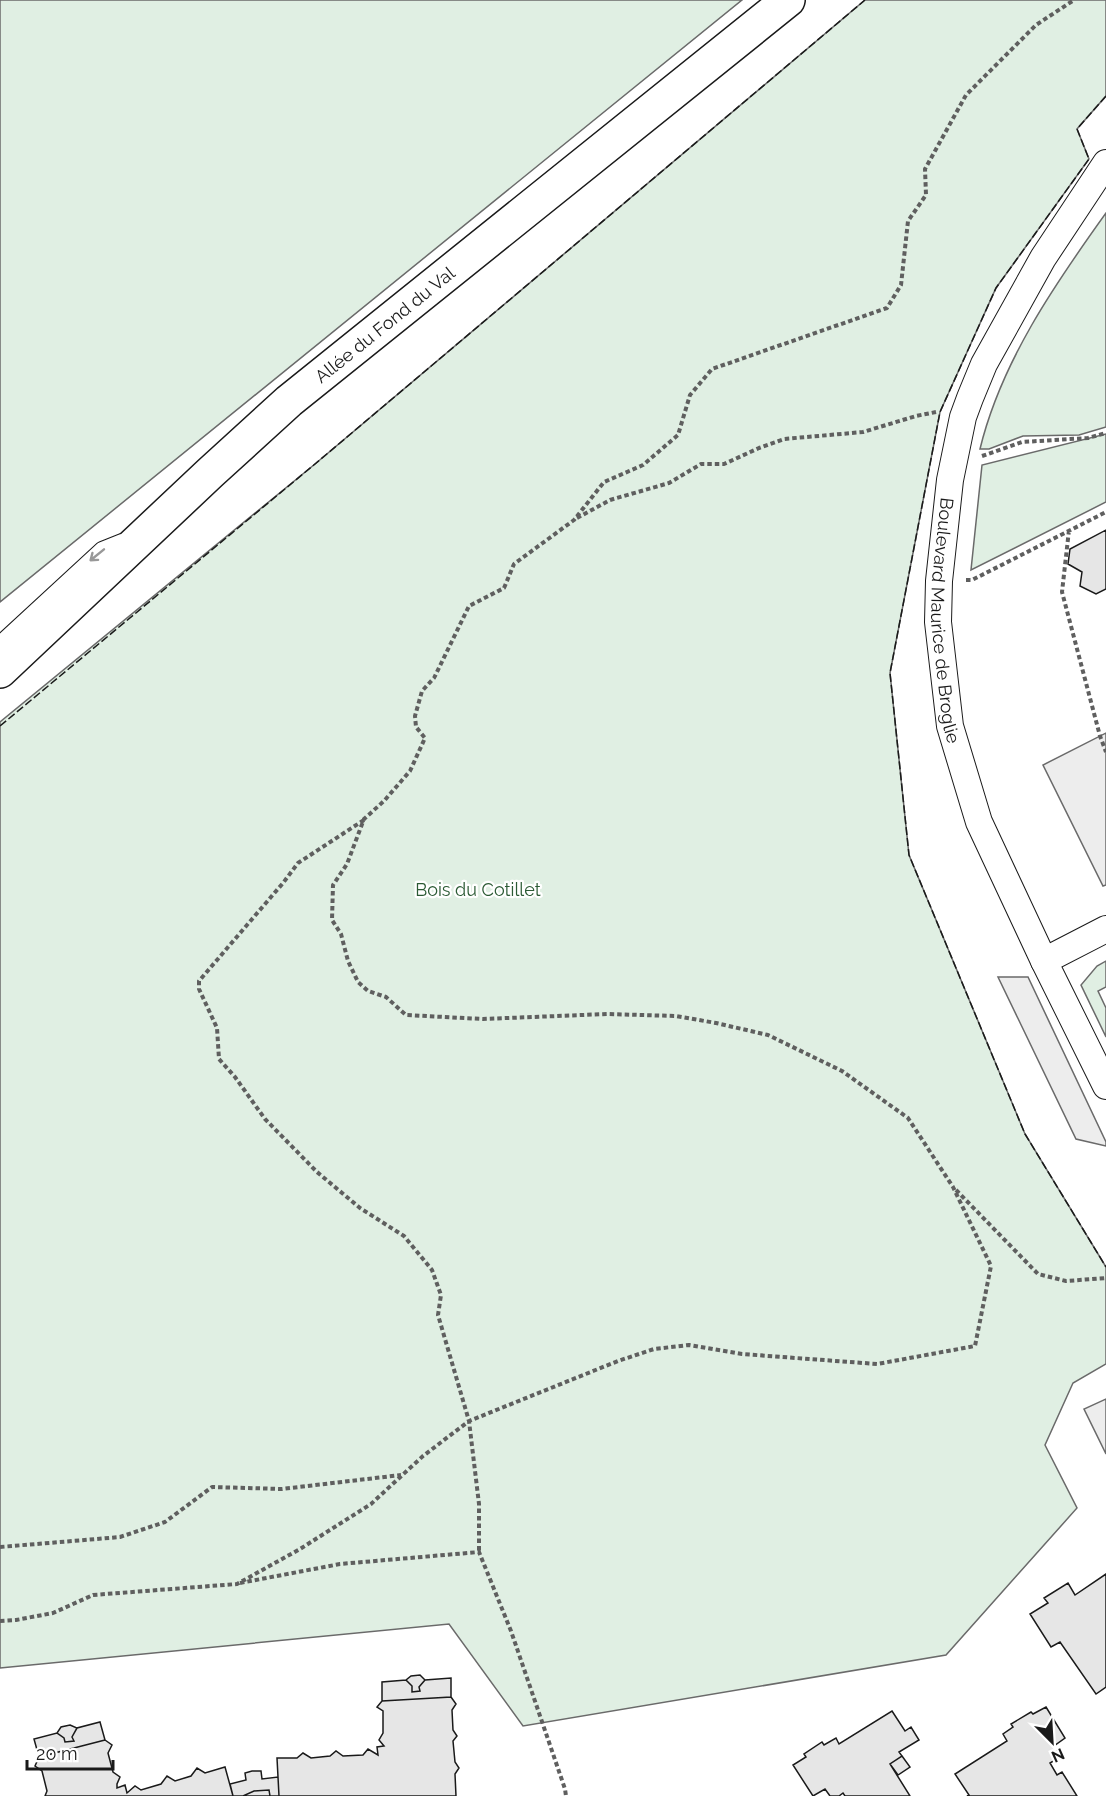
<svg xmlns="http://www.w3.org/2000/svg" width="1106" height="1796" viewBox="0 0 1106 1796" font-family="Raleway,sans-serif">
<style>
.green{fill:#e0efe3;stroke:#6a6a6a;stroke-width:1.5}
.parking{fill:#ededed;stroke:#6a6a6a;stroke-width:1.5}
.building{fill:#e6e6e6;stroke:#1a1a1a;stroke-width:1.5}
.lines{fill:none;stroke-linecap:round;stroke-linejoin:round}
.lane-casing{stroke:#1a1a1a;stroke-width:16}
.street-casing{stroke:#1a1a1a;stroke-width:28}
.secondary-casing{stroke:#1a1a1a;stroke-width:36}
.path{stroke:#5f5f5f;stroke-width:4;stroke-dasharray:4.5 3;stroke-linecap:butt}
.lane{stroke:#fff;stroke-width:14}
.street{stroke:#fff;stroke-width:26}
.secondary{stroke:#fff;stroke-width:33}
.fence{stroke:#1a1a1a;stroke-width:1.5;stroke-dasharray:8 3;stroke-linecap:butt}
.oneway{stroke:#989898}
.labels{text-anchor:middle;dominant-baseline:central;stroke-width:4.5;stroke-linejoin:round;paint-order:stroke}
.street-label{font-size:18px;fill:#1a1a1a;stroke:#fff}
.park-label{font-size:18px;fill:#2b5a34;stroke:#fff}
</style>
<rect width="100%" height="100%" fill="#fff"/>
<path class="green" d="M 0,0 L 742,0 L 0,602 Z
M 865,0 L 1106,0 L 1106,96 L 1077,129 L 1089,159 L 996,288 L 940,412 L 890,673 L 909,855 L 1025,1134 L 1106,1267 L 1106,1364 L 1073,1383 L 1045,1445 L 1077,1508 L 946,1655 L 523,1726 L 449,1624 L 0,1668 L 0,722 L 315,464 Z
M 1106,213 L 1106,427 L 1079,435 L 1023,436 L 989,449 L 980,449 C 1001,362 1055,284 1106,213 Z
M 1106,434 L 1106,502 L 971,570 L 982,465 Z
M 1106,961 L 1106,987 L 1098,991 L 1106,1008 L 1106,1037 L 1081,985 L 1097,966 Z"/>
<path class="parking" d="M 1106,733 L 1106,885 L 1103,886 L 1043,765 Z
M 998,977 L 1028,977 L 1106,1142 L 1106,1146 L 1076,1139 Z
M 1106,1399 L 1106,1454 L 1084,1409 Z"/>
<path class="building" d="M 1106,530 L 1106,589 L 1096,594 L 1080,586 L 1082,572 L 1068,564 L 1070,549 Z
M 1106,1574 L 1106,1687 L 1096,1694 L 1060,1642 L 1051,1647 L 1030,1614 L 1048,1603 L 1044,1598 L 1068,1583 L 1075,1595 Z
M 420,1675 L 425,1680 L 419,1687 L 420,1691 L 412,1692 L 412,1686 L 406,1680 L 411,1676 Z
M 451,1678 L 451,1697 L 382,1701 L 382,1682 L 406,1680 L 412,1686 L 412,1692 L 420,1691 L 419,1687 L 425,1680 Z
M 451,1697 L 456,1704 L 452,1710 L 453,1730 L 457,1736 L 453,1741 L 455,1762 L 459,1768 L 455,1774 L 456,1796 L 279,1796 L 277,1758 L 297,1758 L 303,1753 L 311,1758 L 330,1756 L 336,1751 L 343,1756 L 363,1755 L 368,1749 L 378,1755 L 377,1747 L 384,1746 L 379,1740 L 383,1733 L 383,1711 L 377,1707 L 382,1701 Z
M 1046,1707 L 1065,1738 L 1054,1746 L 1060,1757 L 1050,1763 L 1057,1775 L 1062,1772 L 1077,1796 L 967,1796 L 969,1795 L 955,1774 L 1007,1741 L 1003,1734 L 1013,1727 L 1011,1724 L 1031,1712 L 1033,1714 Z
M 892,1711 L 905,1731 L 911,1727 L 919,1740 L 899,1752 L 902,1756 L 890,1764 L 910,1796 L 845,1796 L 843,1793 L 839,1796 L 830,1796 L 825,1789 L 813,1796 L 793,1765 L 806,1757 L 804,1754 L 822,1742 L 824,1745 L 836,1738 L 839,1744 Z
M 100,1722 L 105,1740 L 39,1757 L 34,1739 L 57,1733 L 64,1738 L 65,1742 L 74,1741 L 72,1737 L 77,1728 Z
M 70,1725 L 77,1728 L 72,1737 L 74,1741 L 65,1742 L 64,1738 L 57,1733 L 61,1727 Z
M 105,1740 L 112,1745 L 108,1753 L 113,1772 L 120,1777 L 117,1784 L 117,1788 L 125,1785 L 127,1793 L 135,1786 L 141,1790 L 161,1784 L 167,1776 L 175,1781 L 191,1776 L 197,1768 L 205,1773 L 225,1767 L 233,1796 L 45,1796 L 47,1791 L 42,1771 L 35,1766 L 39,1757 Z
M 902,1756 L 910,1767 L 898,1775 L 890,1764 Z
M 252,1771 L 261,1771 L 262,1779 L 278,1777 L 279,1796 L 270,1796 L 269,1790 L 254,1791 L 243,1796 L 233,1796 L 230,1784 L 246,1780 L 245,1773 Z
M 269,1790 L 270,1796 L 243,1796 L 254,1791 Z"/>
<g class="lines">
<defs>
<path id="lane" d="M 0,643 L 102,549 L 122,541"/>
<g id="street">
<path id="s1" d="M 1106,163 L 1043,258 L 984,364 L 970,398 L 963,417 L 950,480 L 939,581 L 938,622 L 950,726 L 979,822 L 1044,961 L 1106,1086"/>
<path d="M 1044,961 L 1106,929"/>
</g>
<g id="secondary">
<path id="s2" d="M 0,671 L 210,473 L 289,401 L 788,0"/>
</g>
</defs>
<use href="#lane" class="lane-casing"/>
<use href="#street" class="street-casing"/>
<use href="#secondary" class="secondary-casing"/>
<path class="path" d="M 982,456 L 1022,442 L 1088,438 L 1106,433
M 577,518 L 610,500 L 669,483 L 701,464 L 724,464 L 759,448 L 784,439 L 863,432 L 916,416 L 936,412
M 1069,530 L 1062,592 L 1100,736 L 1106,752
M 966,580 L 972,580 L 1106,512
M 364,820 L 298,863 L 283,883 L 199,981 L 199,989 L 217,1028 L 219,1059 L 235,1077 L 265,1119 L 317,1172 L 360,1208 L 404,1236 L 432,1270 L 441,1295 L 438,1315 L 469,1421 L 479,1504 L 479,1552
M 956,1190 L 1038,1274 L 1066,1281 L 1106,1278
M 0,1547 L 120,1537 L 165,1522 L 212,1487 L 282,1489 L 401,1475
M 240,1583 L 340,1564 L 479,1552 L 511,1631 L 565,1789 L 566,1796
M 0,1621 L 16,1620 L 53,1613 L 93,1595 L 237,1584 L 300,1549 L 371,1504 L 423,1456 L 469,1421 L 618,1361 L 654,1349 L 689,1345 L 742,1354 L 877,1364 L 975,1346 L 991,1266 L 953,1187 L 908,1118 L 842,1071 L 768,1035 L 716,1023 L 676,1016 L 607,1014 L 483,1019 L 406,1015 L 386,997 L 368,991 L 358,982 L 348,961 L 341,934 L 332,920 L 333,885 L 347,864 L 364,819 L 384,801 L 410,771 L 425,738 L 416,727 L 415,716 L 422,691 L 434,678 L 469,606 L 504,588 L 514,564 L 574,520 L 604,482 L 643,465 L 678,435 L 690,395 L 712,369 L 887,308 L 901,285 L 908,221 L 926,195 L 925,169 L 966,95 L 1036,25 L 1074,0"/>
<use href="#lane" class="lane"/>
<use href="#street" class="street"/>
<use href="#secondary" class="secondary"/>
<path class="fence" d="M 1106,96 L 1077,129 L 1089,159 L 996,288 L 940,412 L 890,673 L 909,855 L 1025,1134 L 1106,1267
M 0,726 L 315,464 L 865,0"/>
</g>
<defs><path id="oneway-shaft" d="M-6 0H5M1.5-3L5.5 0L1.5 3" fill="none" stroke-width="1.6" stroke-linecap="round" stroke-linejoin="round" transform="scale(1.5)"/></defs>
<use class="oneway" href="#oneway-shaft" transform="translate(97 555) rotate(141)"/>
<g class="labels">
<g class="street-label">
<text stroke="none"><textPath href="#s2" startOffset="518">Allée du Fond du Val</textPath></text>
<text stroke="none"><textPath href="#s1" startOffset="498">Boulevard Maurice de Broglie</textPath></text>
</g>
<g class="park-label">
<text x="478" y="889">Bois du Cotillet</text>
</g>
</g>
<g transform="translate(1052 1742) rotate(156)" stroke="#ffffff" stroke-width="4.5" paint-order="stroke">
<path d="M0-4.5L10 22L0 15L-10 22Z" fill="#1a1a1a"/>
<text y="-9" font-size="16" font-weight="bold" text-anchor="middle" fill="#1a1a1a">N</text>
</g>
<path d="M27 1760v9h86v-9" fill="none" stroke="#1a1a1a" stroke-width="3"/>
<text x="36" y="1760" font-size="18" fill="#1a1a1a" stroke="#ffffff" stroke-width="4.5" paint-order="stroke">20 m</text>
</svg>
